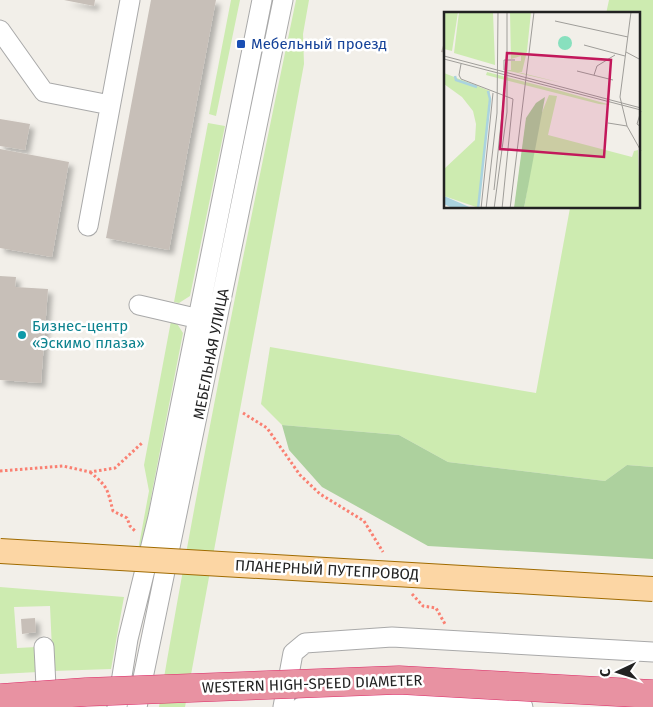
<svg xmlns="http://www.w3.org/2000/svg" width="653" height="707" viewBox="0 0 653 707" font-family="'Fira Sans',sans-serif">
<style>
.grass{fill:#cdebb0}
.forest{fill:#add19e}
.building{fill:#c7bfb8;filter:url(#shadow)}
.lines{fill:none;stroke-linecap:round;stroke-linejoin:round}
.minor-casing{stroke:#a9a9a9;stroke-width:21}
.path{stroke:#fa8072;stroke-width:3;stroke-dasharray:2.5 2.5;stroke-linecap:butt}
.minor{stroke:#fff;stroke-width:19}
.major-bridge-casing{stroke:#a06b00;stroke-width:26;stroke-linecap:butt}
.highway-bridge-casing{stroke:#dc2a67;stroke-width:29;stroke-linecap:butt}
.major-bridge{stroke:#fcd6a4;stroke-width:24}
.highway-bridge{stroke:#e892a2;stroke-width:28}
.transit-dot{fill:#1a4fb4;stroke:#fff;stroke-width:2}
.culture-dot{fill:#0f9aa8;stroke:#fff;stroke-width:2}
.labels{text-anchor:middle;dominant-baseline:central;stroke-width:5;stroke-linejoin:round;paint-order:stroke}
.transit-label{font-size:15px;fill:#164399;stroke:#fff;text-anchor:start}
.culture-label{font-size:15px;fill:#0d838f;stroke:#fff;text-anchor:start}
.street-label{font-size:15px;fill:#222;stroke:#fff}
.inset-river{fill:none;stroke:#aad3df;stroke-width:2.5}
.inset-road{fill:none;stroke:#9f9d99;stroke-width:1}
.view{fill:#c2185b;fill-opacity:0.15;stroke:#c2185b;stroke-width:2.5}
.inset-edge{fill:none;stroke:#222;stroke-width:2.5}
</style>
<defs>
<filter id="shadow"><feDropShadow dx="4.5" dy="4.5" stdDeviation="2.5" flood-color="#0004"/></filter>
</defs>
<rect width="100%" height="100%" fill="#f2efe9"/>
<path class="grass" d="M 231,0 L 240,0 L 216,116 L 209,114 Z
M 296,0 L 309,0 L 303,34 L 304,64 L 185,707 L 159,707 C 199,470 247,235 296,0 Z
M 609,0 L 653,0 L 653,467 L 627,465 L 605,481 L 448,462 L 399,435 L 282,425 L 261,404 L 270,347 L 536,393 L 570,208 L 639,208 L 639,14 L 606,14 Z
M 208,123 L 225,126 L 190,296 L 179,303 L 174,302 Z
M 171,321 L 176,322 L 183,333 L 152,492 L 116,707 L 109,707 L 149,491 L 144,465 Z
M 0,587 L 124,597 L 111,669 L 53,671 L 50,606 L 14,607 L 17,648 L 37,647 L 38,672 L 0,674 Z"/>
<path class="forest" d="M 282,425 L 399,435 L 448,462 L 605,481 L 627,465 L 653,467 L 653,559 L 428,546 L 322,487 L 289,450 Z"/>
<path class="building" d="M 64,0 L 95,0 L 94,6 Z
M 151,0 L 216,0 L 169,250 L 106,238 Z
M 446,36 L 446,53 L 441,52 Z
M 0,119 L 30,124 L 25,150 L 0,146 Z
M 0,149 L 69,162 L 52,257 L 0,248 Z
M 0,276 L 16,277 L 15,287 L 48,289 L 41,383 L 0,380 Z
M 35,618 L 36,632 L 22,634 L 21,619 Z"/>
<g class="lines">
<defs>
<path id="minor" d="M 0,30 L 44,92 L 110,105
M 88,226 L 130,0
M 139,305 L 208,321
M 44,647 L 47,706
M 117,707 L 128,639 L 158,517 L 262,0
M 137,707 L 283,0
M 283,707 L 293,653 L 305,643 L 392,637 L 653,652
M 301,707 L 393,701 L 523,707"/>
</defs>
<use href="#minor" class="minor-casing"/>
<path class="path" d="M 243,413 L 267,428 L 300,475 L 320,494 L 364,521 L 383,552
M 0,471 L 63,466 L 90,472 L 115,468 L 142,443
M 90,472 C 109,488 107,489 113,511 L 127,518 L 130,526 L 136,532
M 412,594 L 423,606 L 436,608 L 445,624"/>
<use href="#minor" class="minor"/>
<defs>
<path id="major-bridge" d="M 0,551 L 653,589"/>
<path id="highway-bridge" d="M 0,698 L 86,692 L 399,680 L 653,694"/>
</defs>
<use href="#major-bridge" class="major-bridge-casing"/>
<use href="#highway-bridge" class="highway-bridge-casing"/>
<use href="#major-bridge" class="major-bridge"/>
<use href="#highway-bridge" class="highway-bridge"/>
</g>
<rect class="transit-dot" x="236" y="39" width="10" height="10" rx="2.5"/>
<circle class="culture-dot" cx="22" cy="335" r="5"/>
<g class="labels">
<g class="transit-label">
<text x="251" y="44">Мебельный проезд</text>
</g>
<g class="culture-label">
<text x="32" y="326">Бизнес-центр<tspan x="32" dy="17">«Эскимо плаза»</tspan></text>
</g>
<g class="street-label">
<text transform="translate(211 354) rotate(-79)">МЕБЕЛЬНАЯ УЛИЦА</text>
<text transform="translate(327 570) rotate(3)">ПЛАНЕРНЫЙ ПУТЕПРОВОД</text>
<text transform="translate(312 684) rotate(-2)">WESTERN HIGH-SPEED DIAMETER</text>
</g>
</g>
<g transform="translate(444 12)">
<rect width="196" height="196" fill="#f2efe9"/>
<path d="M 0,0 L 14,0 L 8,39 L 0,37 ZM 15,0 L 49,0 L 51,53 L 10,41 ZM 66,0 L 87,0 L 83,39 L 78,60 L 74,60 L 118,71 L 61,58 L 67,58 L 67,49 L 77,49 L 77,44 L 67,47 ZM 43,60 L 117,79 L 167,93 L 155,92 L 42,63 ZM 0,61 L 46,79 L 35,196 L 0,184 L 0,157 L 31,128 L 32,112 L 29,99 L 18,85 L 0,72 ZM 105,83 L 113,84 L 104,123 L 188,145 L 190,139 L 194,138 L 196,196 L 80,197 L 94,110 Z" fill="#cdebb0"/>
<path d="M 101,85 L 80,196 L 70,196 L 82,106 L 92,91 Z" fill="#add19e"/>
<path d="M114 31a7 7 0 1 1 14 0a7 7 0 1 1-14 0Z" fill="#88e0be"/>
<path d="M 0,184 L 23,194 L 27,196 L 8,196 L 0,192 Z" fill="#aad3df"/>
<path class="inset-river" d="M 11,64 L 12,68 L 33,75M 34,197 L 46,87 L 44,79"/>
<path class="inset-road" d="M 187,0 L 176,85 L 183,114 L 197,139M 111,9 L 184,25M 140,33 L 181,44M 182,40 L 197,48M 0,44 L 197,96M 0,47 L 197,98M 17,52 L 15,63 L 17,67 L 69,87 L 58,197M 60,58 L 60,48 L 71,48M 133,59 L 169,68M 150,63 L 153,54 L 171,43M 197,99 L 193,112 L 197,115M 164,111 L 183,114M 50,178 L 60,83M 37,197 L 49,81M 42,197 L 53,101 L 54,0M 50,197 L 63,100 L 63,0M 66,197 L 90,0"/>
<path class="view" d="M 63,41 L 167,48 L 160,145 L 56,137 Z"/>
<rect width="196" height="196" class="inset-edge"/>
</g>
<g transform="translate(618 672) rotate(266)" stroke="#ffffff" stroke-width="4" paint-order="stroke">
<path d="M0-4L9 19L0 12L-9 19Z" fill="#222222"/>
<text y="-8" font-size="14" font-weight="bold" text-anchor="middle" fill="#222222">С</text>
</g>
</svg>
